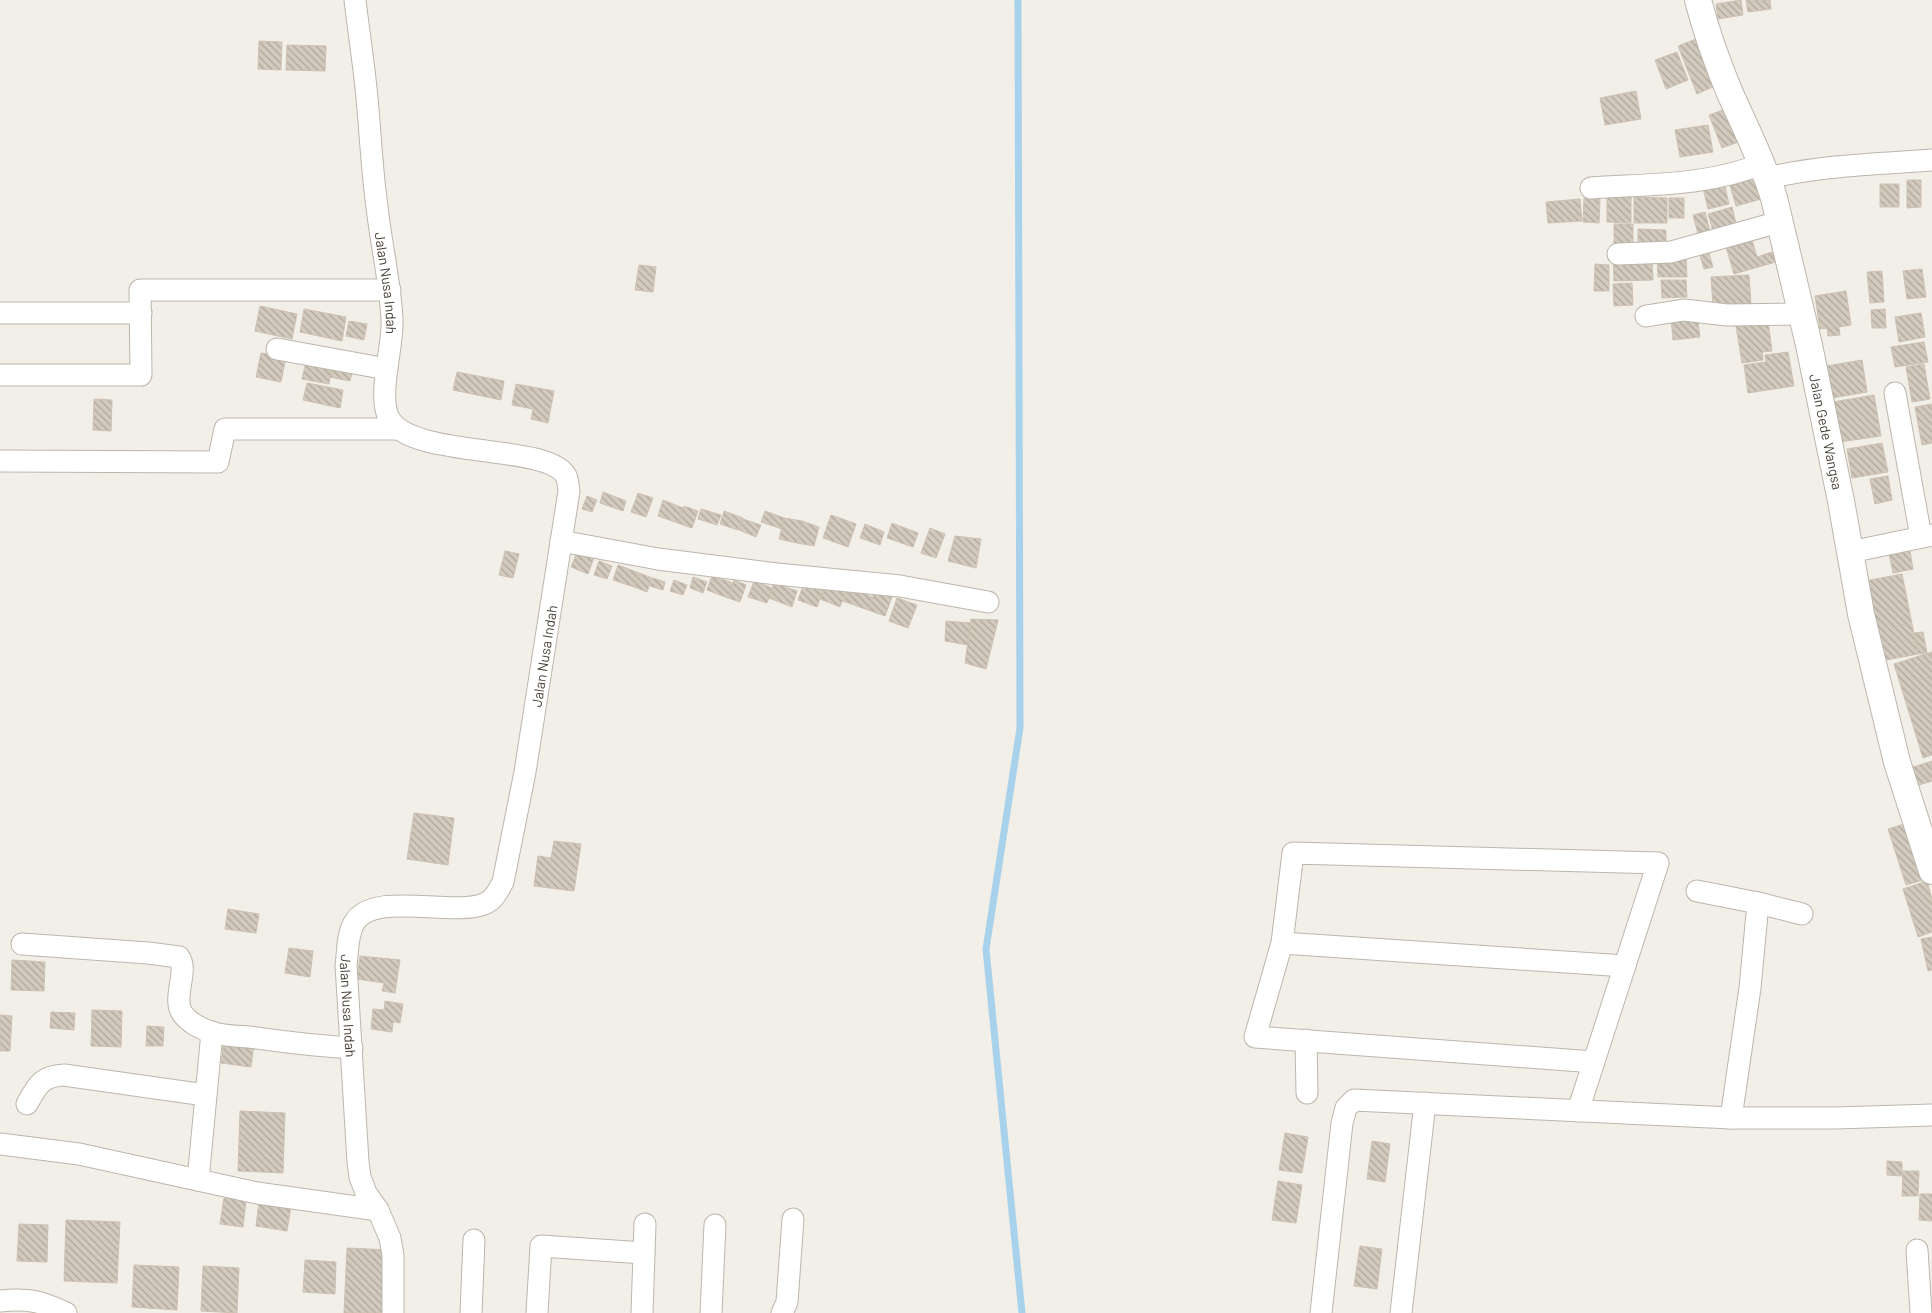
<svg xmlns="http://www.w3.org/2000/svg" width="1932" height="1313" viewBox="0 0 1932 1313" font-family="Barlow,sans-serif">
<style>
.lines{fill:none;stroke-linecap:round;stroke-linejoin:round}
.stream{stroke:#a8d2eb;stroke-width:7}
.building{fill:url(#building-back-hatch);stroke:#cdc1b2}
.minor-casing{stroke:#bdb6ab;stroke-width:23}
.tertiary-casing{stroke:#bdb6ab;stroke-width:28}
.minor{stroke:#fff;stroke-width:21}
.tertiary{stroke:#fff;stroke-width:26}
.labels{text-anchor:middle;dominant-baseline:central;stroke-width:5;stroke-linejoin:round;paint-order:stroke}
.street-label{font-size:14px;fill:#453f37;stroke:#fff}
</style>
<defs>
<pattern id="building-back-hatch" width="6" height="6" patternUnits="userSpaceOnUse" patternTransform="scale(1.25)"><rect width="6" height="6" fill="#d3cabe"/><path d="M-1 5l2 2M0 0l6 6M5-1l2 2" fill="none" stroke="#ada59b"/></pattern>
</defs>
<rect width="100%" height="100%" fill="#f2efe8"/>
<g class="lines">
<path class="stream" d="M 1018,0 L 1020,728 L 986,949 L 1022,1313"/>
</g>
<path class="building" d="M 1741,0 L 1743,15 L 1718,19 L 1716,4 Z
M 1746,0 L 1770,0 L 1771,9 L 1748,12 Z
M 1696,39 L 1715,86 L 1697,94 L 1678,46 Z
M 259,41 L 282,42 L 281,70 L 258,69 Z
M 287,45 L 326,46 L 325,71 L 286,70 Z
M 1677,52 L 1688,80 L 1666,89 L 1655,60 Z
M 1636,91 L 1641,119 L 1605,125 L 1600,98 Z
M 1728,108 L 1741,141 L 1722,148 L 1709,115 Z
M 1708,125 L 1713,152 L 1680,157 L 1675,130 Z
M 1755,176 L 1761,199 L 1736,206 L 1729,182 Z
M 1723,178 L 1729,204 L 1708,209 L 1702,184 Z
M 1907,180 L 1921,180 L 1921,207 L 1907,208 Z
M 1880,184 L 1899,184 L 1899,207 L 1880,207 Z
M 1607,188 L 1631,188 L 1631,223 L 1607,222 Z
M 1634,197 L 1667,198 L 1667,223 L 1634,223 Z
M 1584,198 L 1600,199 L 1599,223 L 1583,222 Z
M 1669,198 L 1684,198 L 1684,218 L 1669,218 Z
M 1580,199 L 1582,221 L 1548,223 L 1546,202 Z
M 1732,207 L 1737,228 L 1714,234 L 1708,214 Z
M 1705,212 L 1711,235 L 1699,238 L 1693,215 Z
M 1614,224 L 1633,224 L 1633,247 L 1614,247 Z
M 1638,229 L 1666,230 L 1666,249 L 1638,248 Z
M 1750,233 L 1757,257 L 1772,252 L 1776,262 L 1734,274 L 1724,240 Z
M 1707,246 L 1713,267 L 1704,269 L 1698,249 Z
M 1686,255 L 1687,277 L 1658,277 L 1657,256 Z
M 1613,257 L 1652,257 L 1653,280 L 1614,281 Z
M 1595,264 L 1609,265 L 1609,291 L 1594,291 Z
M 639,265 L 656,267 L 653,292 L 635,290 Z
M 1922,269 L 1926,297 L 1907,299 L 1903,271 Z
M 1882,271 L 1884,302 L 1870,303 L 1867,272 Z
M 1749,275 L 1751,304 L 1713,306 L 1711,277 Z
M 1661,280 L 1686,280 L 1687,297 L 1662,298 Z
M 1632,283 L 1633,305 L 1614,306 L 1613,284 Z
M 1846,291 L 1851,325 L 1839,327 L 1840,335 L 1828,336 L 1827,328 L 1820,329 L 1815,296 Z
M 260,306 L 297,314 L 292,339 L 255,331 Z
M 304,309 L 346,317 L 342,341 L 300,332 Z
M 1885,309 L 1886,328 L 1872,328 L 1871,310 Z
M 1921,313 L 1925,337 L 1899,342 L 1895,317 Z
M 1697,314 L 1700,337 L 1673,340 L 1671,317 Z
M 349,321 L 367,324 L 364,340 L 346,336 Z
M 1768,321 L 1772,351 L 1762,352 L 1763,360 L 1742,363 L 1736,326 Z
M 1924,342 L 1928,362 L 1895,367 L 1891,347 Z
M 1788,352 L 1794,386 L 1748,393 L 1744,365 L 1766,362 L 1765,355 Z
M 261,353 L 286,357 L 281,382 L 256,377 Z
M 1862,360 L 1867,392 L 1832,398 L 1826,366 Z
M 306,361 L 332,366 L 329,384 L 302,379 Z
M 1924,364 L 1930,399 L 1912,402 L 1906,367 Z
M 332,366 L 353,370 L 350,381 L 330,377 Z
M 457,372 L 504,381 L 501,400 L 453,390 Z
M 307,383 L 343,390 L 340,408 L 303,400 Z
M 516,384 L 554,391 L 548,423 L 531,419 L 533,409 L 512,405 Z
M 1874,395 L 1881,436 L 1840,442 L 1833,402 Z
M 94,399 L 112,400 L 111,431 L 93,430 Z
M 1932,404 L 1932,443 L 1922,445 L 1915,407 Z
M 1882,443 L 1888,472 L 1852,478 L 1847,449 Z
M 1888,476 L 1892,500 L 1875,504 L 1870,479 Z
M 603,492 L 626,501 L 623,511 L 600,503 Z
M 638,493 L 653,498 L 646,517 L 631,512 Z
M 587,496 L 597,500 L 592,512 L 582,509 Z
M 663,500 L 683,508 L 678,523 L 658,516 Z
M 684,506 L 698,511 L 692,528 L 678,523 Z
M 701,509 L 721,515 L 717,525 L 698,519 Z
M 724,511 L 743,518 L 738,530 L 720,524 Z
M 765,511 L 784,518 L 782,529 L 761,522 Z
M 831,515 L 856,524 L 848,547 L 823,538 Z
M 784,518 L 802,521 L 797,543 L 779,539 Z
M 743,519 L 761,525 L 756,537 L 739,530 Z
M 802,521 L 819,527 L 814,546 L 797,543 Z
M 892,523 L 918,533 L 913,547 L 887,538 Z
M 865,524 L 884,532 L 880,545 L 860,538 Z
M 930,528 L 945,534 L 936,558 L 921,553 Z
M 955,536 L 981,539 L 976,568 L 948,561 Z
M 1909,545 L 1913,569 L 1893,573 L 1888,549 Z
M 505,551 L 519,554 L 513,578 L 499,575 Z
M 577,552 L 594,558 L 588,574 L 571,567 Z
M 599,561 L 612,566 L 607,579 L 594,575 Z
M 618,565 L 639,573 L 634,587 L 613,580 Z
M 639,573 L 652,578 L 647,592 L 634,587 Z
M 1902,574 L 1918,654 L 1881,661 L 1865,581 Z
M 712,576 L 733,583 L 728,598 L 707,590 Z
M 693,577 L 707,582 L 703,593 L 690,588 Z
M 653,578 L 665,582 L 663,590 L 650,586 Z
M 674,580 L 687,585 L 683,595 L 670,591 Z
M 734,580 L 746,585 L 740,602 L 728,598 Z
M 754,581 L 772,588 L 767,603 L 748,597 Z
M 774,583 L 797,591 L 792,607 L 769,598 Z
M 804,583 L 823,590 L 817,607 L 798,600 Z
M 826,584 L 846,591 L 840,607 L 820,599 Z
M 848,588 L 873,597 L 868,610 L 843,601 Z
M 875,591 L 892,597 L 885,616 L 868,610 Z
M 897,598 L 917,605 L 908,628 L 889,621 Z
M 971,619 L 998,620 L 986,669 L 965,663 Z
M 946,621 L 971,623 L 968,645 L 945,641 Z
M 1923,632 L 1927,653 L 1918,654 L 1914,633 Z
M 1932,652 L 1932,755 L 1923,758 L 1894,664 Z
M 1932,761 L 1932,781 L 1916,786 L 1910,768 Z
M 414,813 L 454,818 L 448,865 L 407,859 Z
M 1904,824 L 1923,880 L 1906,885 L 1888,829 Z
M 554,841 L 581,844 L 574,891 L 534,886 L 538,856 L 551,858 Z
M 1927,881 L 1932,899 L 1932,932 L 1918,937 L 1903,889 Z
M 228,909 L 259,914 L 256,933 L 225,929 Z
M 1932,937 L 1932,970 L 1928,971 L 1921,939 Z
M 289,948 L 313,951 L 310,977 L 285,973 Z
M 360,956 L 400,960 L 395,993 L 382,991 L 384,983 L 357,979 Z
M 12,960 L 45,962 L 44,991 L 11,990 Z
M 385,1001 L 403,1004 L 400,1023 L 393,1022 L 392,1032 L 371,1029 L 373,1009 L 384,1010 Z
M 92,1010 L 122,1011 L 121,1047 L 91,1046 Z
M 51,1012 L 75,1013 L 74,1030 L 50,1028 Z
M 0,1015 L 12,1016 L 10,1051 L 0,1051 Z
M 147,1026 L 164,1027 L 163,1046 L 146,1046 Z
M 224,1040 L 254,1044 L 251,1067 L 221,1063 Z
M 240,1111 L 285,1113 L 283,1173 L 238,1171 Z
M 1285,1133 L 1308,1137 L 1302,1173 L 1279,1170 Z
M 1372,1141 L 1390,1144 L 1385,1182 L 1367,1179 Z
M 1887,1161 L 1902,1162 L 1902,1176 L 1887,1175 Z
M 1903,1171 L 1919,1171 L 1918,1196 L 1902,1196 Z
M 1278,1181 L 1302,1185 L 1296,1223 L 1272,1220 Z
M 1920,1194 L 1932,1194 L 1932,1221 L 1919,1220 Z
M 224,1198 L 246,1201 L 243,1227 L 220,1224 Z
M 259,1202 L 291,1206 L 287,1231 L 256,1226 Z
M 66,1220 L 120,1222 L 117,1283 L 64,1281 Z
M 19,1224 L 48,1225 L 47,1262 L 17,1261 Z
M 1360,1246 L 1382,1249 L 1377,1289 L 1354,1286 Z
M 347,1248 L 391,1250 L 389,1313 L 344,1313 Z
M 305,1260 L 336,1262 L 335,1294 L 303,1292 Z
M 134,1265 L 179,1267 L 177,1310 L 132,1307 Z
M 203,1266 L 239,1268 L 237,1313 L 201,1311 Z"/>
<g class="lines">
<defs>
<g id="minor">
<path id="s1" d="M 355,0 C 358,26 362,52 365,79 C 370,121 371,164 377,207 C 381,244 390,281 392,319 C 394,345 376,398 390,420 C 415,459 548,443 566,476 C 568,480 568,486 569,491 L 525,772 L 503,882 C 498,891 494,900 484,904 C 451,917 373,890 354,923 C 347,935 348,952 346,965 L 358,1162 L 360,1177 L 366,1193 L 378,1210 L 390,1238 L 393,1255 L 393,1313"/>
<path d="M 1768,178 C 1822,165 1877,164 1932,160"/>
<path d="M 1591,188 C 1648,184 1708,186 1761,164"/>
<path d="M 1618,254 L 1671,252 L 1779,222"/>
<path d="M 0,313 L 141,313"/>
<path d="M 1646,316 L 1684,310 L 1727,315 L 1802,314"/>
<path d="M 277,349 L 387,369"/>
<path d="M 0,375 L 141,375 L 140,290 L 390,290"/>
<path d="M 1895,393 L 1921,537"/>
<path d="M 0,461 L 218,462 L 225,429 L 398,429"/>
<path d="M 561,541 L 658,559 L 777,574 L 900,586 L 988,602"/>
<path d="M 1850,552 L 1932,535"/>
<path d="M 1697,891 L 1758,903 L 1802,914"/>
<path d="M 1282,943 L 1625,966"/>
<path d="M 22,944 L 148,953 L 179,957 C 189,971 172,997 182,1013 C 188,1022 201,1029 211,1032 C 222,1036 237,1036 249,1037 C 283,1042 317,1046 352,1048"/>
<path d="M 1306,1040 L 1307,1093"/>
<path d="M 27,1104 C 37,1086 41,1076 64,1075 L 205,1095"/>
<path d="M 1578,1111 L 1658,863 L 1293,853 L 1282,943 L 1255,1037 L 1594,1062"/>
<path d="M 1731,1118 L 1750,988 L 1758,903"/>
<path d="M 0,1144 L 79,1154 L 257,1193 L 378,1210"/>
<path d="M 198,1180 L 212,1032"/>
<path d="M 1917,1250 L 1921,1313"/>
<path d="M 0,1301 C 29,1298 40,1301 66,1313"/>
<path d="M 471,1313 L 474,1240"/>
<path d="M 537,1313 L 541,1246 L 644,1253"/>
<path d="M 642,1313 L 645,1224"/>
<path d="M 711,1313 L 715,1225"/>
<path d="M 782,1313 L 787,1302 L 793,1219"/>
<path d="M 1321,1313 L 1342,1123 L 1346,1108 L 1354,1100 L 1731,1118 L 1835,1118 L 1932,1115"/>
<path d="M 1401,1313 L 1425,1103"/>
</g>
<g id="tertiary">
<path id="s2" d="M 1698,0 C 1706,31 1717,62 1729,91 C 1745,127 1763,162 1774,198 L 1809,345 L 1841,501 L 1861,614 L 1897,762 L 1932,871"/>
</g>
</defs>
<use href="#minor" class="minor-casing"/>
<use href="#tertiary" class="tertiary-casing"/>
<use href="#minor" class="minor"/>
<use href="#tertiary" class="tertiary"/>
</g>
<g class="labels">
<g class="street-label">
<text stroke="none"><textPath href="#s1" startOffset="285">Jalan Nusa Indah</textPath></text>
<text stroke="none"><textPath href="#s2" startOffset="452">Jalan Gede Wangsa</textPath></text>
<text transform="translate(544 656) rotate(-81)">Jalan Nusa Indah</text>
<text stroke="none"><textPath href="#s1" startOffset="1274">Jalan Nusa Indah</textPath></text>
</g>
</g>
</svg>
